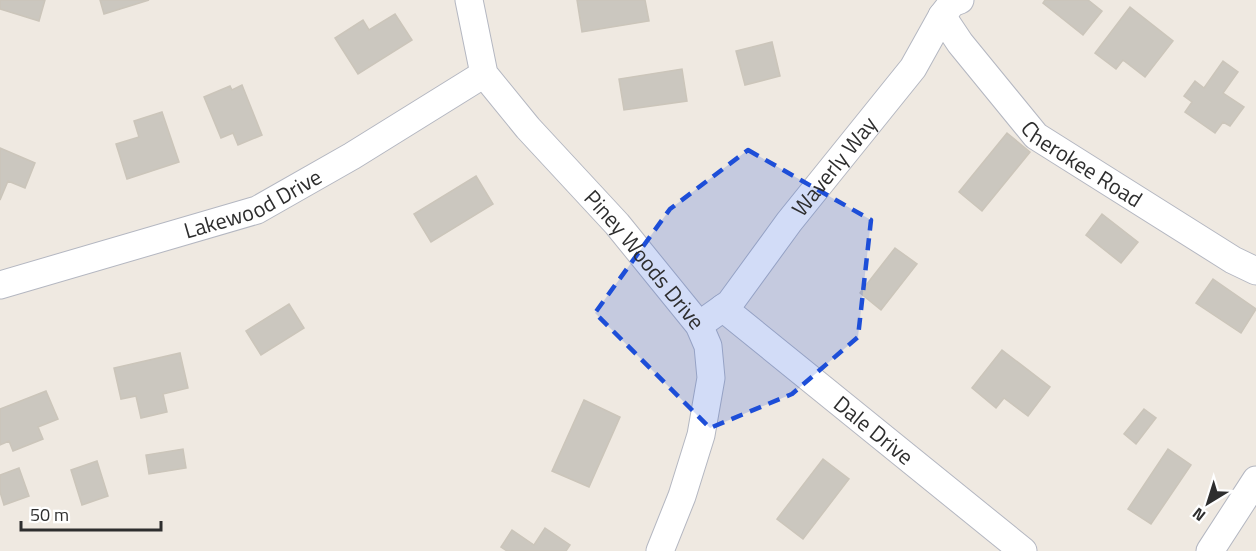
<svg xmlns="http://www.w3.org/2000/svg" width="1256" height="551" viewBox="0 0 1256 551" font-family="'Titillium Web',sans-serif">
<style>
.building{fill:#cbc7bf;stroke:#cbc5ba;stroke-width:1.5}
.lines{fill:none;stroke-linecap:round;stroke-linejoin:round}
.minor-casing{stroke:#b4b7c1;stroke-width:29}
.minor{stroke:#fff;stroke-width:27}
.marked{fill:#1d4ed8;fill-opacity:0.2;stroke:#1d4ed8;stroke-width:4.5;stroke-dasharray:12 8;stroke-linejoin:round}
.labels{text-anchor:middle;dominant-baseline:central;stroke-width:6;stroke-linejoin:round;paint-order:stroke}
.street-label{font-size:22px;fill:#2e2e2e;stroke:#fff}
</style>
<rect width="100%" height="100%" fill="#efe9e1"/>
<path class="building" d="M 0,0 L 45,0 L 39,21 L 0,9 Z
M 100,0 L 149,0 L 104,14 Z
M 577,0 L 645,0 L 649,21 L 582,32 Z
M 1045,0 L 1088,0 L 1102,11 L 1083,35 L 1043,3 Z
M 1130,7 L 1173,41 L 1145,77 L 1123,60 L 1116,69 L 1095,53 Z
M 395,14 L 412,40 L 358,74 L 335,38 L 363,20 L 369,30 Z
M 772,42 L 780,76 L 745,85 L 736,51 Z
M 1223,61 L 1238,72 L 1223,93 L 1244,107 L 1230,126 L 1223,122 L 1215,133 L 1185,112 L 1192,102 L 1184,96 L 1195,81 L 1204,88 Z
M 682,69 L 687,101 L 624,110 L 619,79 Z
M 242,85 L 262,135 L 238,145 L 233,133 L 221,138 L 204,97 L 230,86 L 232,90 Z
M 162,112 L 179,162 L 127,179 L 116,144 L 139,137 L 134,121 Z
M 1007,133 L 1030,152 L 982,211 L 959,192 Z
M 0,148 L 35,163 L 25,188 L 8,181 L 0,200 Z
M 476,176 L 493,204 L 431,242 L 414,214 Z
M 1102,214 L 1138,242 L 1121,263 L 1086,235 Z
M 895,248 L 917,264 L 881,310 L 860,293 Z
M 1213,279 L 1256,309 L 1241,333 L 1196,303 Z
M 289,304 L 304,328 L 261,355 L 246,331 Z
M 1002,350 L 1050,387 L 1028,416 L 1004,398 L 996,408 L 972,388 Z
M 180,353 L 188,388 L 163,394 L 167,412 L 141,418 L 136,396 L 121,399 L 114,368 Z
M 46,391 L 58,419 L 38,427 L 43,439 L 13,451 L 9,441 L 0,445 L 0,409 Z
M 584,400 L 620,417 L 589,487 L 552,471 Z
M 1144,409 L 1156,418 L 1136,444 L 1124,434 Z
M 183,449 L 186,468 L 149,474 L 146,455 Z
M 1168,449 L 1191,465 L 1151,524 L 1128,509 Z
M 823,459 L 849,479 L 803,539 L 777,519 Z
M 97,461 L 108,496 L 82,505 L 71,470 Z
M 19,468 L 29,496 L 4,505 L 0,492 L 0,475 Z
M 545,528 L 570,545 L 566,551 L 507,551 L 501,547 L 512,530 L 534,545 Z"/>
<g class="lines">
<defs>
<g id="minor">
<path id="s1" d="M 469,0 L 484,74 L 528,128 L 617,224 L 699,325 L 708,346 L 711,378 L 701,435 L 682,496 L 660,551"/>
<path id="s2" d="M 942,16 L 960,43 L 1036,136 L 1233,260 L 1256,271"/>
<path id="s3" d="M 0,285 L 257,210 L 352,156 L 484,74"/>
<path id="s4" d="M 723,308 L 1023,551"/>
<path id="s5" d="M 699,325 L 730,303 L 789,222 L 913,68 L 942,16 L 952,3 L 960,0"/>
<path d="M 1210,551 L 1256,480"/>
</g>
</defs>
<use href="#minor" class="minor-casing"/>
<use href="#minor" class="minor"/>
</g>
<path class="marked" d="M 748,150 L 871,220 L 858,337 L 792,394 L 710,428 L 595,313 L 670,209 Z"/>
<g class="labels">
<g class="street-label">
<text stroke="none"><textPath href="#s2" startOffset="206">Cherokee Road</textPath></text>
<text stroke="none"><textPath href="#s5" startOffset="210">Waverly Way</textPath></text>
<text stroke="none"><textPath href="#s3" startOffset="266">Lakewood Drive</textPath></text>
<text stroke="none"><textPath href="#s1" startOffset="321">Piney Woods Drive</textPath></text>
<text stroke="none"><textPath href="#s4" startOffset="194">Dale Drive</textPath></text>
</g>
</g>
<g transform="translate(1208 503) rotate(218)" stroke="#ffffff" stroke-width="4.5" paint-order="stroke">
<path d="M0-4.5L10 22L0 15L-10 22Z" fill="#2e2e2e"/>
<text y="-9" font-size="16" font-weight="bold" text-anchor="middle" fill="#2e2e2e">N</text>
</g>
<path d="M21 521v9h140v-9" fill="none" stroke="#2e2e2e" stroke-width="3"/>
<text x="30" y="521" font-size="18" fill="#2e2e2e" stroke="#ffffff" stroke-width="4.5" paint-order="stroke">50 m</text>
</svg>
